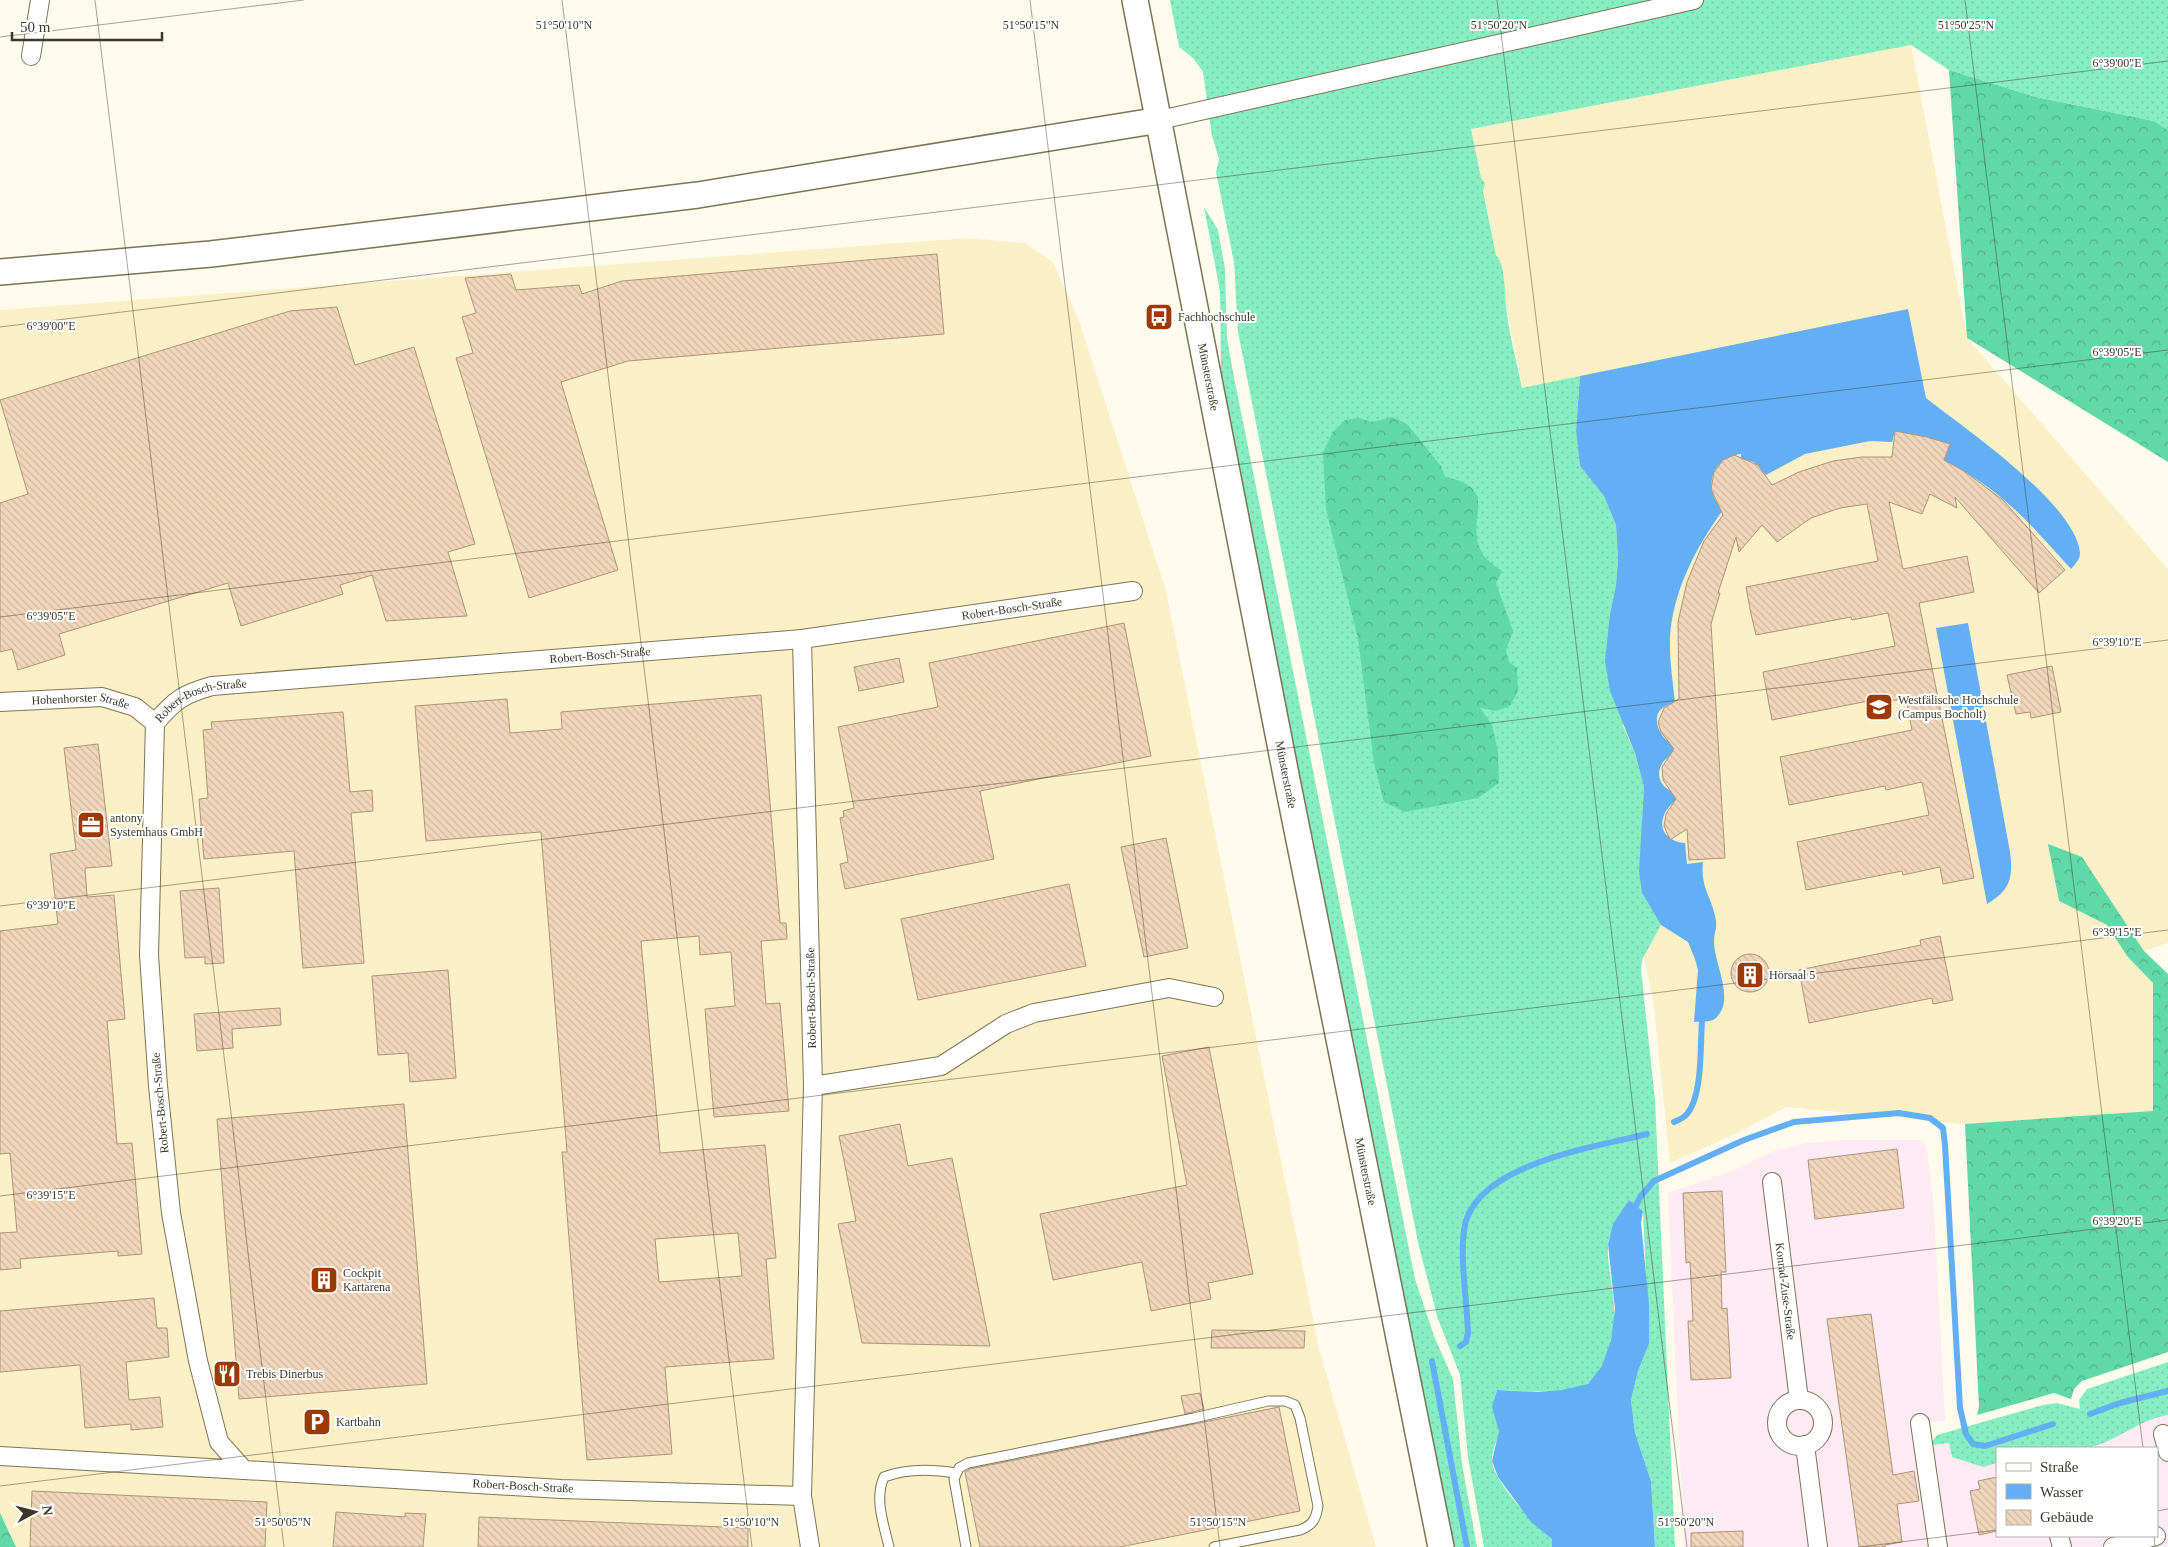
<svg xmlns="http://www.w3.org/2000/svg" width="2168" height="1547" viewBox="0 0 2168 1547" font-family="Georgia,serif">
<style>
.commercial{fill:#fdeaf2}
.built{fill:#fbf0c5}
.grass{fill:url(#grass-dots)}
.forest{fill:url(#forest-crowns)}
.water{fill:#63aff5}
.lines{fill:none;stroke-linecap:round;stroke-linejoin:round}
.stream{stroke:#63aff5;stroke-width:6}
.building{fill:url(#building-back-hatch);stroke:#ad937a;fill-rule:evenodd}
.service-casing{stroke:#7c7454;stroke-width:11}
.minor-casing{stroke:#7c7454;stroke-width:20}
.secondary-casing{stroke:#7c7454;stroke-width:28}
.service{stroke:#fff;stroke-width:9}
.minor{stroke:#fff;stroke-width:18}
.secondary{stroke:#fff;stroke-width:25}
.ticks{fill:none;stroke:#3b382a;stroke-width:1;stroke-opacity:0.45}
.labels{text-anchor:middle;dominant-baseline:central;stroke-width:4;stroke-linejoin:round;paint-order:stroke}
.poi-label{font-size:12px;fill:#3b382a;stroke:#fff;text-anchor:start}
.street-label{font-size:12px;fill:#3b382a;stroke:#fff}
.ticks-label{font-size:12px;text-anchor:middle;fill:#3b382a;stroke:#fff;stroke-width:4;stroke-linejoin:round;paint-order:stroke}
</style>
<defs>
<pattern id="grass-dots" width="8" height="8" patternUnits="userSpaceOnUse" patternTransform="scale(1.25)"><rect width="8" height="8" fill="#87edc2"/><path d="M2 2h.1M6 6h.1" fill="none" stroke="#75cca7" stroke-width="1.8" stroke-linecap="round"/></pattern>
<pattern id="forest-crowns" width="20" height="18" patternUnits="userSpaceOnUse" patternTransform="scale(1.25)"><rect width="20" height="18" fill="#61d8a9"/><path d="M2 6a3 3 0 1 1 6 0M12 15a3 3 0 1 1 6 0" fill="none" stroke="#51b08a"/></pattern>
<pattern id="building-back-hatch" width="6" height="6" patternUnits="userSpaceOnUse" patternTransform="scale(1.25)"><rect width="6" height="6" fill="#f1d6bb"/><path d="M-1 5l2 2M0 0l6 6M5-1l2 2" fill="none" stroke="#d0b8a1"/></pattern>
</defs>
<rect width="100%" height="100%" fill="#fefaec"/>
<path class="commercial" d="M 1841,1140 L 1919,1140 L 1926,1146 L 1933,1199 L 1945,1421 L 1913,1423 L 1916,1464 L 1933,1461 L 1932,1445 L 1949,1443 L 1952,1457 L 1983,1467 L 1997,1463 L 1997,1536 L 2157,1536 L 2157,1448 L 2085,1448 L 2100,1444 L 2149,1420 L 2168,1415 L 2168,1547 L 1684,1547 L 1668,1193 L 1735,1170 L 1775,1151 L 1808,1143 Z"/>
<path class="built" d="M 1911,45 L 1967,338 L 2168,569 L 2168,943 L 2144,951 L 2082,857 L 2059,901 L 2107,925 L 2127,956 L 2153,983 L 2153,1112 L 1965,1124 L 1786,1107 L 1739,1132 L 1670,1163 L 1653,999 L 1523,389 L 1471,129 Z
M 968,238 L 1025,243 L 1053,262 L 1079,321 L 1166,591 L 1319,1349 L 1376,1547 L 16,1547 L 0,1513 L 0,310 Z"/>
<path class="grass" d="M 1170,0 L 2168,0 L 2168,130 L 2154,121 L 2036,97 L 1949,70 L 1911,45 L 1471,129 L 1481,178 L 1485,183 L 1483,191 L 1496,255 C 1506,267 1504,290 1506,304 C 1508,332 1517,361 1522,388 L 1580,376 L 1576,431 L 1580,466 L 1604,496 L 1616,525 L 1618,559 L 1616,585 L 1610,614 L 1623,726 L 1635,753 L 1644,787 L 1642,820 L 1642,893 L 1661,925 L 1642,960 L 1641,970 L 1655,1100 L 1675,1547 L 1655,1547 L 1651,1481 L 1635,1433 L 1631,1400 L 1638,1371 L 1649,1344 L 1643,1211 L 1629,1200 C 1623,1211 1608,1234 1608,1245 C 1607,1265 1613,1286 1614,1306 C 1616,1326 1607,1372 1588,1384 C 1570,1395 1519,1391 1497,1390 C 1489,1415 1498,1409 1499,1430 C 1499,1440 1491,1450 1492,1460 C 1493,1482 1535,1525 1552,1539 L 1552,1547 L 1484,1547 L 1468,1457 L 1460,1375 L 1438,1319 L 1419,1247 L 1238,332 L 1234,262 L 1216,172 L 1219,159 L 1212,136 L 1203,72 L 1193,58 L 1179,47 Z
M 1204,207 L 1218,230 L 1225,269 L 1227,338 L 1233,372 L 1415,1279 L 1434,1336 L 1453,1379 L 1462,1464 L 1477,1547 L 1453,1547 L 1229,426 L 1221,368 L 1220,291 Z
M 2168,1362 L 2168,1415 C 2143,1419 2124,1435 2101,1444 C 2076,1454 2024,1448 1997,1448 L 1997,1463 L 1983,1467 L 1952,1457 L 1949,1443 L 1932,1445 L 1931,1443 L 1937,1435 L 2043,1405 L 2057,1403 L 2080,1409 L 2079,1400 L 2087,1389 Z"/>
<path class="forest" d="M 1949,70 L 2036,97 L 2154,121 L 2168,130 L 2168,462 L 1967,338 Z
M 1392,417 L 1407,424 L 1441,466 L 1445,477 C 1501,488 1466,516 1480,549 C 1484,559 1494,565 1502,571 L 1496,583 L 1513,631 L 1506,650 L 1509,662 L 1517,668 L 1518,691 L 1510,706 L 1496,711 L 1480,708 L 1492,725 L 1498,752 L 1499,783 L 1478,798 L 1405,812 L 1384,802 L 1374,763 L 1358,639 L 1326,509 L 1323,453 L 1332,433 L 1345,420 L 1359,418 L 1372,422 Z
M 2048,844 L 2082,857 L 2144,951 L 2168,974 L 2168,1352 L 2082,1381 L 2074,1389 L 2071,1399 L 2054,1393 L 1977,1415 L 1979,1407 L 1965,1124 L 2153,1111 L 2153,983 L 2127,956 L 2107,925 L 2059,901 Z
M 0,1513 L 16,1547 L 0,1547 Z"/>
<path class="water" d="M 1908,309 L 1926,398 C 1964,428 2076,504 2080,553 C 2080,560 2075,564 2071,569 C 2031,525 1999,486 1943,461 L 1950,444 L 1927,437 L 1895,431 L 1892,442 L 1870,441 L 1805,454 L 1766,475 L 1754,462 L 1741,459 L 1741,454 C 1711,458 1702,489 1723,510 C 1696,547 1673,591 1670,637 C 1669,659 1673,681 1675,703 C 1652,707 1653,725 1666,740 L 1678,740 L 1679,753 C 1652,758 1652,792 1682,793 C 1677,799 1670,805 1666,811 C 1656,828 1667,842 1685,843 L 1687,864 L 1703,862 C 1700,889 1713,898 1716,921 C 1717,928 1714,934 1714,940 C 1713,962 1736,999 1716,1018 C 1711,1023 1701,1021 1694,1022 L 1698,970 L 1695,959 L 1688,942 L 1661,925 L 1642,893 L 1639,871 L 1644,787 L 1635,753 L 1610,691 L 1605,661 L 1610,614 L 1616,585 L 1618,559 L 1616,525 L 1604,496 L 1580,466 L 1576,431 L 1580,376 Z
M 1968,623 L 2010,852 C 2013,877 2011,890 1987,904 L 1936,628 Z
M 1629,1200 L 1643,1211 L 1641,1223 L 1649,1305 L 1649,1344 L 1638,1371 L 1631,1400 L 1635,1433 L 1651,1481 L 1655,1547 L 1552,1547 L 1552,1539 L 1531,1522 L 1498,1477 L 1492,1461 L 1499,1431 L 1492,1407 L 1497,1390 L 1538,1392 L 1562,1390 L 1588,1384 L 1602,1366 L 1611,1340 L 1615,1309 L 1608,1244 L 1613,1224 Z"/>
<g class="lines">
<path class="stream" d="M 1674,1122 C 1678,1120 1684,1118 1687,1114 C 1703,1095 1700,1046 1702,1021
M 1636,1206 L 1640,1197 L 1654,1181 L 1744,1140 L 1794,1122 L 1899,1113 L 1930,1118 L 1943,1128 L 1945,1145 L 1960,1408 L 1966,1434 L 1973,1444 L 1985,1446 L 2053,1424
M 1460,1346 L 1466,1342 L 1468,1333 C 1467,1300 1460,1261 1464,1230 C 1472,1164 1596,1147 1647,1134
M 1432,1361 L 1467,1547
M 2090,1414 L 2120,1403 L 2168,1391"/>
</g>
<path class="building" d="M 937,254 L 944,334 L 628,361 L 561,382 L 618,570 L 529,598 L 456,358 L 473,353 L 462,317 L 476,313 L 465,278 L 511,274 L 516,290 L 579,285 L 582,294 L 622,281 Z
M 337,307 L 355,365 L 414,347 L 475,544 L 448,552 L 467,616 L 386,621 L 372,575 L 340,585 L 343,594 L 241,626 L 228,583 L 59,634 L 65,655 L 18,670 L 12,649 L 0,652 L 0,503 L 28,494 L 0,400 L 290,311 Z
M 1895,431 L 1927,437 L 1950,444 L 1944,460 L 1964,471 L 2003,500 L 2065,570 L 2039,593 L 1955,497 L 1957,508 L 1930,494 L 1922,514 L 1889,502 L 1903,569 L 1967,556 L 1974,592 L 1919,603 L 1974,878 L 1943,884 L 1940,867 L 1903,875 L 1902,871 L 1806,890 L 1797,842 L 1929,815 L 1922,782 L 1886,790 L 1885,786 L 1789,805 L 1780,757 L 1912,730 L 1906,698 L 1869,705 L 1868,701 L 1772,720 L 1763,672 L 1895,646 L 1888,613 L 1852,620 L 1851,617 L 1756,635 L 1751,614 L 1746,587 L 1878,561 L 1867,504 L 1840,508 L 1811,518 L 1777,542 L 1762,525 L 1739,552 L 1736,537 L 1718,593 L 1720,593 L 1711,624 L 1725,858 L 1689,860 L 1687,829 L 1670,840 L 1664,826 L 1666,814 L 1676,799 L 1663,780 L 1662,767 L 1674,749 L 1661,732 L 1658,722 L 1664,708 L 1679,699 L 1678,622 L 1687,582 L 1704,541 L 1723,515 L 1711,489 L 1714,472 L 1723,460 L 1734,455 L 1758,465 L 1772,485 L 1799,472 L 1833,461 L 1862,457 L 1892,457 Z
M 1124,623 L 1151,756 L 980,791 L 994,859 L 845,889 L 840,864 L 848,862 L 840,818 L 844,817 L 843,811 L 854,808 L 838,727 L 938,707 L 929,663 Z
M 899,658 L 904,682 L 859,691 L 854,667 Z
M 2052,666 L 2061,712 L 2031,718 L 2030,712 L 2016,714 L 2007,675 Z
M 761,695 L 780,923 L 786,923 L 787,939 L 761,941 L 766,1004 L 780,1003 L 789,1111 L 714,1117 L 705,1009 L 735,1006 L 731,952 L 700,955 L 699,936 L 641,941 L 660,1153 L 765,1145 L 776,1258 L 766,1259 L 774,1359 L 665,1367 L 672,1454 L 587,1460 L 562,1152 L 567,1152 L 541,832 L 426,841 L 415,706 L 507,699 L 510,733 L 562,729 L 561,712 ZM 738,1233 L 742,1276 L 659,1282 L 655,1239 Z
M 343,712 L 350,792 L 372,790 L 373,811 L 351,813 L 364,963 L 303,968 L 294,851 L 204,859 L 199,799 L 208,798 L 203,730 L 212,729 L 211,722 Z
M 98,744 L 112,866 L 85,868 L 87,897 L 114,895 L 125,1019 L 107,1021 L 117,1144 L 132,1143 L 142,1254 L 118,1256 L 118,1251 L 20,1259 L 21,1268 L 0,1270 L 0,1233 L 17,1232 L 10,1153 L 0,1154 L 0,931 L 58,924 L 50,854 L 76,850 L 64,748 Z
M 1166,838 L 1188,948 L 1144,957 L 1121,847 Z
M 1069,884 L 1086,966 L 918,1000 L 901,919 Z
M 219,888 L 224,963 L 205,964 L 205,957 L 185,958 L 180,891 Z
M 1940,936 L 1953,1000 L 1933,1004 L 1932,998 L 1809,1023 L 1799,970 L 1921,945 L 1920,940 Z
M1731 973a19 19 0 1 1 38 0a19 19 0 1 1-38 0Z
M 448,970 L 456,1078 L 410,1082 L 408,1053 L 378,1055 L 372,976 Z
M 280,1008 L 281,1025 L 232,1029 L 233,1048 L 197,1051 L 194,1014 Z
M 1209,1047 L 1253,1274 L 1208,1283 L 1211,1299 L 1151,1311 L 1142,1262 L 1053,1280 L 1040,1214 L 1187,1185 L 1162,1056 Z
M 404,1104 L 427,1384 L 239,1399 L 217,1119 Z
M 900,1124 L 908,1166 L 952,1158 L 990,1346 L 862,1343 L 838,1224 L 856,1221 L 839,1136 Z
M 1897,1149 L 1904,1208 L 1815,1219 L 1808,1160 Z
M 1722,1191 L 1726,1272 L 1721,1272 L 1722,1309 L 1727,1308 L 1731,1378 L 1691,1380 L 1688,1321 L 1693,1321 L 1691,1280 L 1690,1262 L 1686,1263 L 1683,1193 Z
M 154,1298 L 157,1328 L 167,1328 L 169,1357 L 126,1362 L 129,1400 L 160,1397 L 163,1427 L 131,1430 L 131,1424 L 85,1428 L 80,1365 L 0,1372 L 0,1311 Z
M 1871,1314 L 1893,1475 L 1914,1471 L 1919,1501 L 1897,1504 L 1902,1542 L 1885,1545 L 1885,1547 L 1859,1547 L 1827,1319 Z
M 1212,1330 L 1305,1331 L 1304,1348 L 1211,1348 Z
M 1200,1393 L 1204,1409 L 1185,1414 L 1181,1396 Z
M 1279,1407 L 1300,1511 L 1120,1547 L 980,1547 L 965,1472 L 970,1469 Z
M 1997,1477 L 1997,1531 L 1979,1535 L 1970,1491 L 1980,1489 L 1978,1481 Z
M 32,1491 L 267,1502 L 265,1547 L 30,1547 Z
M 336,1512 L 405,1517 L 405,1513 L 426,1514 L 423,1547 L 333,1547 Z
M 479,1517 L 748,1528 L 748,1547 L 478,1547 Z
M 1743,1531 L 1743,1547 L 1691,1547 L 1691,1533 Z"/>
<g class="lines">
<defs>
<path id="service" d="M 889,1547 C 884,1525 874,1499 884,1477 C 908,1468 932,1469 956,1473
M 966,1547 L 954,1479 L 959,1468 L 968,1463 L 1194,1418 L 1268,1401 L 1285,1401 L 1295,1405 L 1300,1418 L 1318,1506 C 1316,1519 1313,1525 1300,1530 L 1214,1547"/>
<g id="minor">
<path d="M 31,56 L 40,0"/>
<path d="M 1160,120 L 1694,0"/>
<path id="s1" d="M 0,702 L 102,697 L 135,707 L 155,723"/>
<path d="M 813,1086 L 941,1066 L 1006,1024 L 1034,1013 L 1169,988 L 1214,997"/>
<path id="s2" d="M 1772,1182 L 1799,1400"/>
<circle cx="1800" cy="1423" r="23"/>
<path d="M 1920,1423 L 1938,1547"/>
<path d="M 2163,1434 L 2168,1452"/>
<path d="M 1805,1445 L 1818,1547"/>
<path d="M 0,1456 L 244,1470"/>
<path id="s3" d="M 802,1496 L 561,1489 L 244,1470 L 219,1442 L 198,1361 L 171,1213 L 158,1086 L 149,955 L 155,723 C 175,700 183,694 212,686 L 802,639"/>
<path d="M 2059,1536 L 2062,1547"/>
<path id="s4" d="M 810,1547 L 802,1496 L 813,1086 L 802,639 L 1133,591"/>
<path d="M 2113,1547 L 2156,1536"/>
</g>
<g id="secondary">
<path id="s5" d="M 1135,0 L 1287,780 L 1441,1547"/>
<path d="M 0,272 L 211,254 L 698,195 L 1160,120"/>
</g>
</defs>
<use href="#service" class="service-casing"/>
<use href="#minor" class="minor-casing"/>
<use href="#secondary" class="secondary-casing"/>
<use href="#service" class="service"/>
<use href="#minor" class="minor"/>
<use href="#secondary" class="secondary"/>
</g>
<path class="ticks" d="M 95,0 L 284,1547M 562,0 L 752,1547M 1030,0 L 1220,1547M 1497,0 L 1687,1547M 1965,0 L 2143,1448M 0,37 L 304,0M 0,327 L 2168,61M 0,617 L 2168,350M 0,906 L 2168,640M 0,1196 L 2168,930M 0,1486 L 2168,1220M 2157,1511 L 2168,1509M 2154,1536 L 2155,1547M 1860,1547 L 1997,1530"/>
<defs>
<symbol id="bus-square" viewBox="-11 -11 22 22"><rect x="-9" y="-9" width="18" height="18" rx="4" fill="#9d3903" stroke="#fff"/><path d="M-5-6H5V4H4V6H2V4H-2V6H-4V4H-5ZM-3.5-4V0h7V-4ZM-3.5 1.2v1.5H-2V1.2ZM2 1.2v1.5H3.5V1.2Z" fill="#fff"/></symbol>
<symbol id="university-square" viewBox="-11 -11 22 22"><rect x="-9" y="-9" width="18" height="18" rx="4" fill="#9d3903" stroke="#fff"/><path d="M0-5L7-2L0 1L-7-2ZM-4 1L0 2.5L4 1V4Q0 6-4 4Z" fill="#fff"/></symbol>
<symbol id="office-square" viewBox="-11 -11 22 22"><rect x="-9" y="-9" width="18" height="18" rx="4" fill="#9d3903" stroke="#fff"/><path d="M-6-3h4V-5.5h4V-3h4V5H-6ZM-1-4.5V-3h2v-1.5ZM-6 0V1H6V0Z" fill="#fff"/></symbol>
<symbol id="building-square" viewBox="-11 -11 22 22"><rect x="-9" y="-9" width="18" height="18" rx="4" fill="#9d3903" stroke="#fff"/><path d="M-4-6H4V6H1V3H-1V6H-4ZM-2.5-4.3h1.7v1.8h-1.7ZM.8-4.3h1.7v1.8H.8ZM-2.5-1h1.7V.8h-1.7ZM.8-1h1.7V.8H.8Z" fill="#fff"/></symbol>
<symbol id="restaurant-square" viewBox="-11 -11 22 22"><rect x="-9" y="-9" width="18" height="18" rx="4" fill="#9d3903" stroke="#fff"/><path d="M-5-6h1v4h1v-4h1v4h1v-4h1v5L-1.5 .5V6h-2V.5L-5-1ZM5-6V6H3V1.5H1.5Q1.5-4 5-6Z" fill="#fff"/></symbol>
<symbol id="parking-square" viewBox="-11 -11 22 22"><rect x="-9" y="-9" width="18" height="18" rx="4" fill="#9d3903" stroke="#fff"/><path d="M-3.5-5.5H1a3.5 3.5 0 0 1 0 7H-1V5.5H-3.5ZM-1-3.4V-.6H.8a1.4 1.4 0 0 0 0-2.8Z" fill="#fff"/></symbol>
</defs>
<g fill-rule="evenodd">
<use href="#bus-square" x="1143" y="301" width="32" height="32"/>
<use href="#university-square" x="1863" y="691" width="32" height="32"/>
<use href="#office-square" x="75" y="809" width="32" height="32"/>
<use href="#building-square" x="1734" y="959" width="32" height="32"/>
<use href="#building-square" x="308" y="1264" width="32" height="32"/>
<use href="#restaurant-square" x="211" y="1358" width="32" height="32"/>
<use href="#parking-square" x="301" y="1406" width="32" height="32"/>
</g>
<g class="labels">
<g class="poi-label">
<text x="1178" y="317">Fachhochschule</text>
<text x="1898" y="700">Westfälische Hochschule<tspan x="1898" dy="14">(Campus Bocholt)</tspan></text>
<text x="110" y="818">antony<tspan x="110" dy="14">Systemhaus GmbH</tspan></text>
<text x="1769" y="975">Hörsaal 5</text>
<text x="343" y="1273">Cockpit<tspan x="343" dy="14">Kartarena</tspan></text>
<text x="246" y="1374">Trebis Dinerbus</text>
<text x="336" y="1422">Kartbahn</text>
</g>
<g class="street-label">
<text stroke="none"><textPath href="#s5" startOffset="384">Münsterstraße</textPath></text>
<text stroke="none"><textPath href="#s4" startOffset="1121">Robert-Bosch-Straße</textPath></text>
<text stroke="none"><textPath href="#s3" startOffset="1780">Robert-Bosch-Straße</textPath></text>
<text stroke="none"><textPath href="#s1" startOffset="81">Hohenhorster Straße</textPath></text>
<text stroke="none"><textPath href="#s3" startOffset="1375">Robert-Bosch-Straße</textPath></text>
<text stroke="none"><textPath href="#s5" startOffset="789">Münsterstraße</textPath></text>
<text transform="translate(811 998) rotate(-91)">Robert-Bosch-Straße</text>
<text transform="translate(160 1103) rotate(-95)">Robert-Bosch-Straße</text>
<text stroke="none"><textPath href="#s5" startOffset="1194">Münsterstraße</textPath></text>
<text stroke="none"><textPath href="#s2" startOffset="110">Konrad-Zuse-Straße</textPath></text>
<text transform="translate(523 1486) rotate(3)">Robert-Bosch-Straße</text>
</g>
</g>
<g class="ticks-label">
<text x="564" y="29">51°50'10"N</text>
<text x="1031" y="29">51°50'15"N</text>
<text x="1499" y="29">51°50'20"N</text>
<text x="1966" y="29">51°50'25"N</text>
<text x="2117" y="67">6°39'00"E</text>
<text x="51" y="330">6°39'00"E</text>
<text x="2117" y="356">6°39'05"E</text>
<text x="51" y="620">6°39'05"E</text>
<text x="2117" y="646">6°39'10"E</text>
<text x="51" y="909">6°39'10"E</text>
<text x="2117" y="936">6°39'15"E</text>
<text x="51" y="1199">6°39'15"E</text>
<text x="2117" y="1225">6°39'20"E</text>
<text x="283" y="1526">51°50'05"N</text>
<text x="751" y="1526">51°50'10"N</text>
<text x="1218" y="1526">51°50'15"N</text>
<text x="1686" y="1526">51°50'20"N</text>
</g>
<rect x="1996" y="1447" width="162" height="90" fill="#ffffff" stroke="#b1afaa"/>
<rect x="2006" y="1463" width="25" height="8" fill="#ffffff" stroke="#b1afaa"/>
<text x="2040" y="1472" font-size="15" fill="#3b382a">Straße</text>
<rect x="2006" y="1484" width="25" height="15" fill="#63aff5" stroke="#b1afaa"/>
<text x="2040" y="1497" font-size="15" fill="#3b382a">Wasser</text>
<rect x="2006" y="1510" width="25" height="15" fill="url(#building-back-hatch)" stroke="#b1afaa"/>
<text x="2040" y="1522" font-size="15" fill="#3b382a">Gebäude</text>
<g transform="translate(35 1512) rotate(83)" stroke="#ffffff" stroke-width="4" paint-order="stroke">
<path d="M0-4L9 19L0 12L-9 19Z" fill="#3b382a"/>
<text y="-8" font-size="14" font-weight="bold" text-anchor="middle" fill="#3b382a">N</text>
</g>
<path d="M12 32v8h150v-8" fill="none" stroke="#3b382a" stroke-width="2.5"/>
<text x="20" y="32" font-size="15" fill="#3b382a" stroke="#ffffff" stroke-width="4" paint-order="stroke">50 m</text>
</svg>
